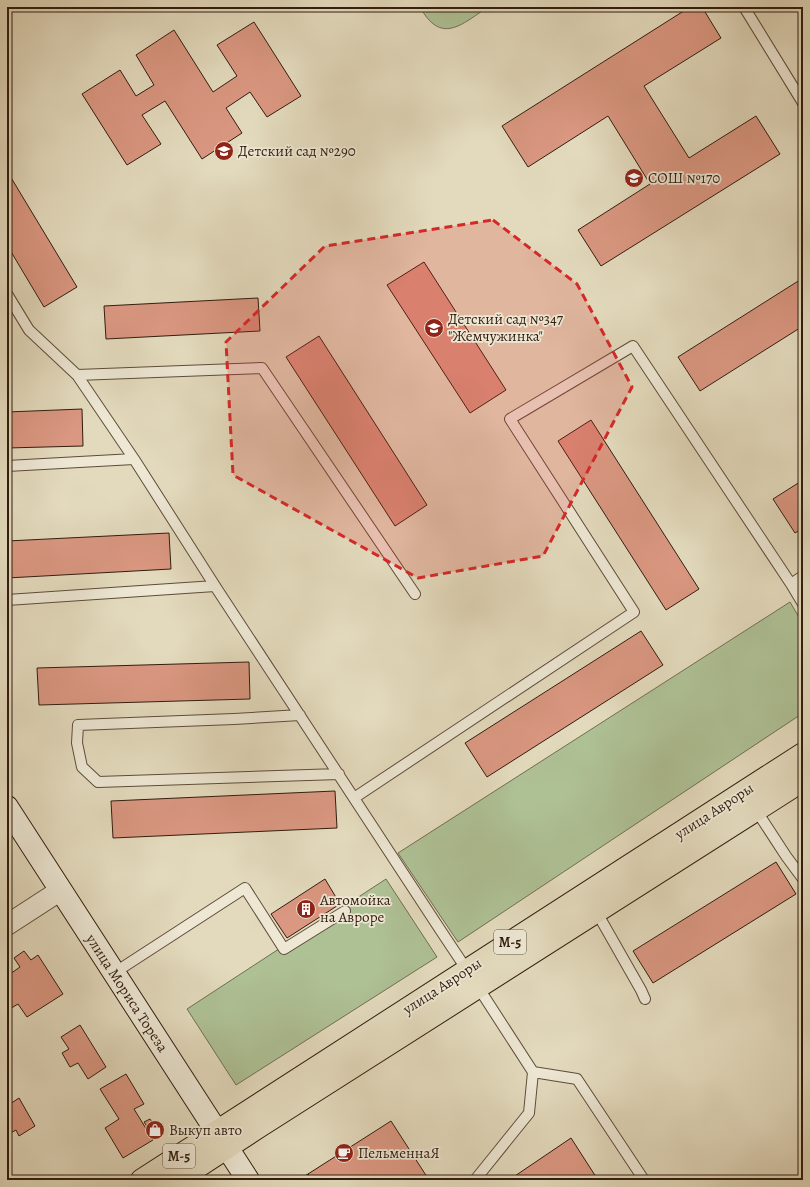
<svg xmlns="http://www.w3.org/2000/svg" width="810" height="1187" viewBox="0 0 810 1187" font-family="Alegreya,serif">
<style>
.green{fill:#aec195;stroke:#706e52}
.building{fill:#da9781;stroke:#311c0e}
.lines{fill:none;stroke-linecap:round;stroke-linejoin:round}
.service-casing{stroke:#5e4c3a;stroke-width:12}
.minor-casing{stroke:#5e4c3a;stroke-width:22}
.secondary-casing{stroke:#311c0e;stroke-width:24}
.primary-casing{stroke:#311c0e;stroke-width:24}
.service{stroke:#ede7d4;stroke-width:10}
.minor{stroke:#ede7d4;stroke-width:20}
.secondary{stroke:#ede7d4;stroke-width:22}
.primary{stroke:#e3dabd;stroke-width:22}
.marked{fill:#d62828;fill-opacity:0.2;stroke:#d62828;stroke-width:3;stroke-dasharray:8 5;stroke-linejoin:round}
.labels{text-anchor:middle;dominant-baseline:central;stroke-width:3.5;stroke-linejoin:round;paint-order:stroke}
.shield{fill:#ede7d4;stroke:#695949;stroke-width:1}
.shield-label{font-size:14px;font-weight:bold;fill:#311c0e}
.poi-label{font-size:15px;fill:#311c0e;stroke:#ede7d4;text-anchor:start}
.street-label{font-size:15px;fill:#311c0e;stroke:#ede7d4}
</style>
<rect width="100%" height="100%" fill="#e3dabd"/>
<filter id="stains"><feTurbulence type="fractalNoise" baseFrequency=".005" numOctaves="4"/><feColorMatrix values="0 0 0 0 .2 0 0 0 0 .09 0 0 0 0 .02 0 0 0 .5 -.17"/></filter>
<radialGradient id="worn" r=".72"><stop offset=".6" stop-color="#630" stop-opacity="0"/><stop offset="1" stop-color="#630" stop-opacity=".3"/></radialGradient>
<path class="green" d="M 420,7 L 488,7 C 461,25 441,45 420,7 Z
M 790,602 L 803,624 L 803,713 L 458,942 L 398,853 Z
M 386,879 L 437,957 L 236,1085 L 187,1009 Z"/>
<path class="building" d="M 690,7 L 702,7 L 721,38 L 644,86 L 689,158 L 756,116 L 780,154 L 601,266 L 578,230 L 650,184 L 608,116 L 528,167 L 502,126 Z
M 254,22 L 301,96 L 267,117 L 250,92 L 226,108 L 242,133 L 202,159 L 165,101 L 142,115 L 161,144 L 127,165 L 82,94 L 120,70 L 136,96 L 154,85 L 136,55 L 174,30 L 213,92 L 237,76 L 217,45 Z
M 7,171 L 77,287 L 44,307 L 7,245 Z
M 424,262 L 506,390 L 470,413 L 387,285 Z
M 803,278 L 803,326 L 700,391 L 678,357 Z
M 258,298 L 260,331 L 106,339 L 104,306 Z
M 319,336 L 427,505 L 395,526 L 286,357 Z
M 82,409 L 83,446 L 7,448 L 7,412 Z
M 591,420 L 699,589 L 666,610 L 558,441 Z
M 803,480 L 803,528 L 795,533 L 773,499 Z
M 169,533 L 171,569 L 7,578 L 7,541 Z
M 641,631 L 663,665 L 487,777 L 465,743 Z
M 249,662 L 250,699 L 39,705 L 37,668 Z
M 335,791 L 337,828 L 113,838 L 111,801 Z
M 776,862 L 796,894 L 653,983 L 633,951 Z
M 325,879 L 340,904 L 287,938 L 271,914 Z
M 24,951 L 31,960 L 38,955 L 63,994 L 27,1017 L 18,1004 L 8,1010 L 7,1009 L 7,976 L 20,967 L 14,958 Z
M 80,1025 L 106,1067 L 88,1079 L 78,1063 L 70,1067 L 62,1053 L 69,1049 L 61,1037 Z
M 126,1074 L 144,1104 L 134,1109 L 153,1140 L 123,1158 L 105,1128 L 119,1119 L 100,1089 Z
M 19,1098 L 35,1126 L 19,1136 L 16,1130 L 7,1135 L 7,1106 Z
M 150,1119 L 161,1135 L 155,1139 L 144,1122 Z
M 391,1121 L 429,1180 L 312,1180 L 308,1174 Z
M 571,1138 L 598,1180 L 509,1180 Z
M 308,1174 L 312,1180 L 298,1180 Z"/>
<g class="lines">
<defs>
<path id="service" d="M 744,7 L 803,103
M 7,294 L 29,330 L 77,375 L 134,459 L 215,586 L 441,931 L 467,970
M 77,375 L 262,368 L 415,594
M 7,466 L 134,459
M 791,584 L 803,604
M 7,600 L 215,586
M 300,715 L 234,719 L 78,725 L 77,743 L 82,767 L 98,782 L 339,774
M 354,798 L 634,612 L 510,419 L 633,346 L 791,584 L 803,576
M 756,810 L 786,856 L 803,879
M 596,911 L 641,990 L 645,999
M 114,973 L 245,888 L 284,949 L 345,911
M 478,987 L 533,1072 L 577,1079 L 644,1180
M 475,1180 L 529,1113 L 533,1072"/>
<path id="minor" d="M 7,925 L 61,890"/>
<path id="secondary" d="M 7,807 L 248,1180"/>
<path id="primary" d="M 142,1180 L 803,754
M 177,1180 L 258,1127 L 803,780"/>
</defs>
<use href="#service" class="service-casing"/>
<use href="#minor" class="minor-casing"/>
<use href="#secondary" class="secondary-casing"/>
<use href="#primary" class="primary-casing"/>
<use href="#service" class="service"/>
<use href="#minor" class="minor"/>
<use href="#secondary" class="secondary"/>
<use href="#primary" class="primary"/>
</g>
<path class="marked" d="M 493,220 L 577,284 L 632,387 L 543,556 L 418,578 L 233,475 L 226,342 L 325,246 Z"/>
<defs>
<symbol id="school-disc" viewBox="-11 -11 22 22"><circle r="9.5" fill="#8f2418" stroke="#ede7d4"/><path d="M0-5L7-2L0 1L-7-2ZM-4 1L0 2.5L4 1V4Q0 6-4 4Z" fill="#fff"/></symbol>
<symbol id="building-disc" viewBox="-11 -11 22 22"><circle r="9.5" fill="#8f2418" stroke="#ede7d4"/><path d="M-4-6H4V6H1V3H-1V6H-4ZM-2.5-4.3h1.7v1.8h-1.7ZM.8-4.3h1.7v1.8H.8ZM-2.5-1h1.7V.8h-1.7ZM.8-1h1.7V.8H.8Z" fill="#fff"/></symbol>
<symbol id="shop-disc" viewBox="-11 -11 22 22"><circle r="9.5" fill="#8f2418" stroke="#ede7d4"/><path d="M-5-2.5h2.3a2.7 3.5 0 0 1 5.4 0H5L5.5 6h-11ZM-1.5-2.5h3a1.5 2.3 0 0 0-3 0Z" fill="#fff"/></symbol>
<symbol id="cafe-disc" viewBox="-11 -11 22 22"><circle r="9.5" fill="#8f2418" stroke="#ede7d4"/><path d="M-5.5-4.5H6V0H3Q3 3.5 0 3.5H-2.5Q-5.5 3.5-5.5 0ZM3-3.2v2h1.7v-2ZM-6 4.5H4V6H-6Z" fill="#fff"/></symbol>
</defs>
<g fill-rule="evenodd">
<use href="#school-disc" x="213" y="140" width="22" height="22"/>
<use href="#school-disc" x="623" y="167" width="22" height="22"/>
<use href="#school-disc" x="423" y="317" width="22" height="22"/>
<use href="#building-disc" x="295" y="898" width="22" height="22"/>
<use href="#shop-disc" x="144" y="1119" width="22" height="22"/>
<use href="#cafe-disc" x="333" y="1142" width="22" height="22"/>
</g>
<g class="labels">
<g class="shield">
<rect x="494" y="930" width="32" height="24" rx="3"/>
<rect x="163" y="1144" width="32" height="24" rx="3"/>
</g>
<g class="shield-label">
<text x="510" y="942">М-5</text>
<text x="179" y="1156">М-5</text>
</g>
<g class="poi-label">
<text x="238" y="151">Детский сад №290</text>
<text x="648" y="178">СОШ №170</text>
<text x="448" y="319">Детский сад №347<tspan x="448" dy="17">"Жемчужинка"</tspan></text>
<text x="320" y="900">Автомойка<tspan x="320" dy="17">на Авроре</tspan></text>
<text x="169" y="1130">Выкуп авто</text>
<text x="358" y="1153">ПельменнаЯ</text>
</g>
<g class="street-label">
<text transform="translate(714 811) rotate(-33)">улица Авроры</text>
<text transform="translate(442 986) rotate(-33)">улица Авроры</text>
<text transform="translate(127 993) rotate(57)">улица Мориса Тореза</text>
</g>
</g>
<rect width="810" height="1187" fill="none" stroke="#e3dabd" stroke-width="24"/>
<rect x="8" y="8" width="794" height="1171" fill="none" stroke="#311c0e" stroke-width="2"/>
<rect x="12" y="12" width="786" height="1163" fill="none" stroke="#311c0e"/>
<rect width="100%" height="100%" filter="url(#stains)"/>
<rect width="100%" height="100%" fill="url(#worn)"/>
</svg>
